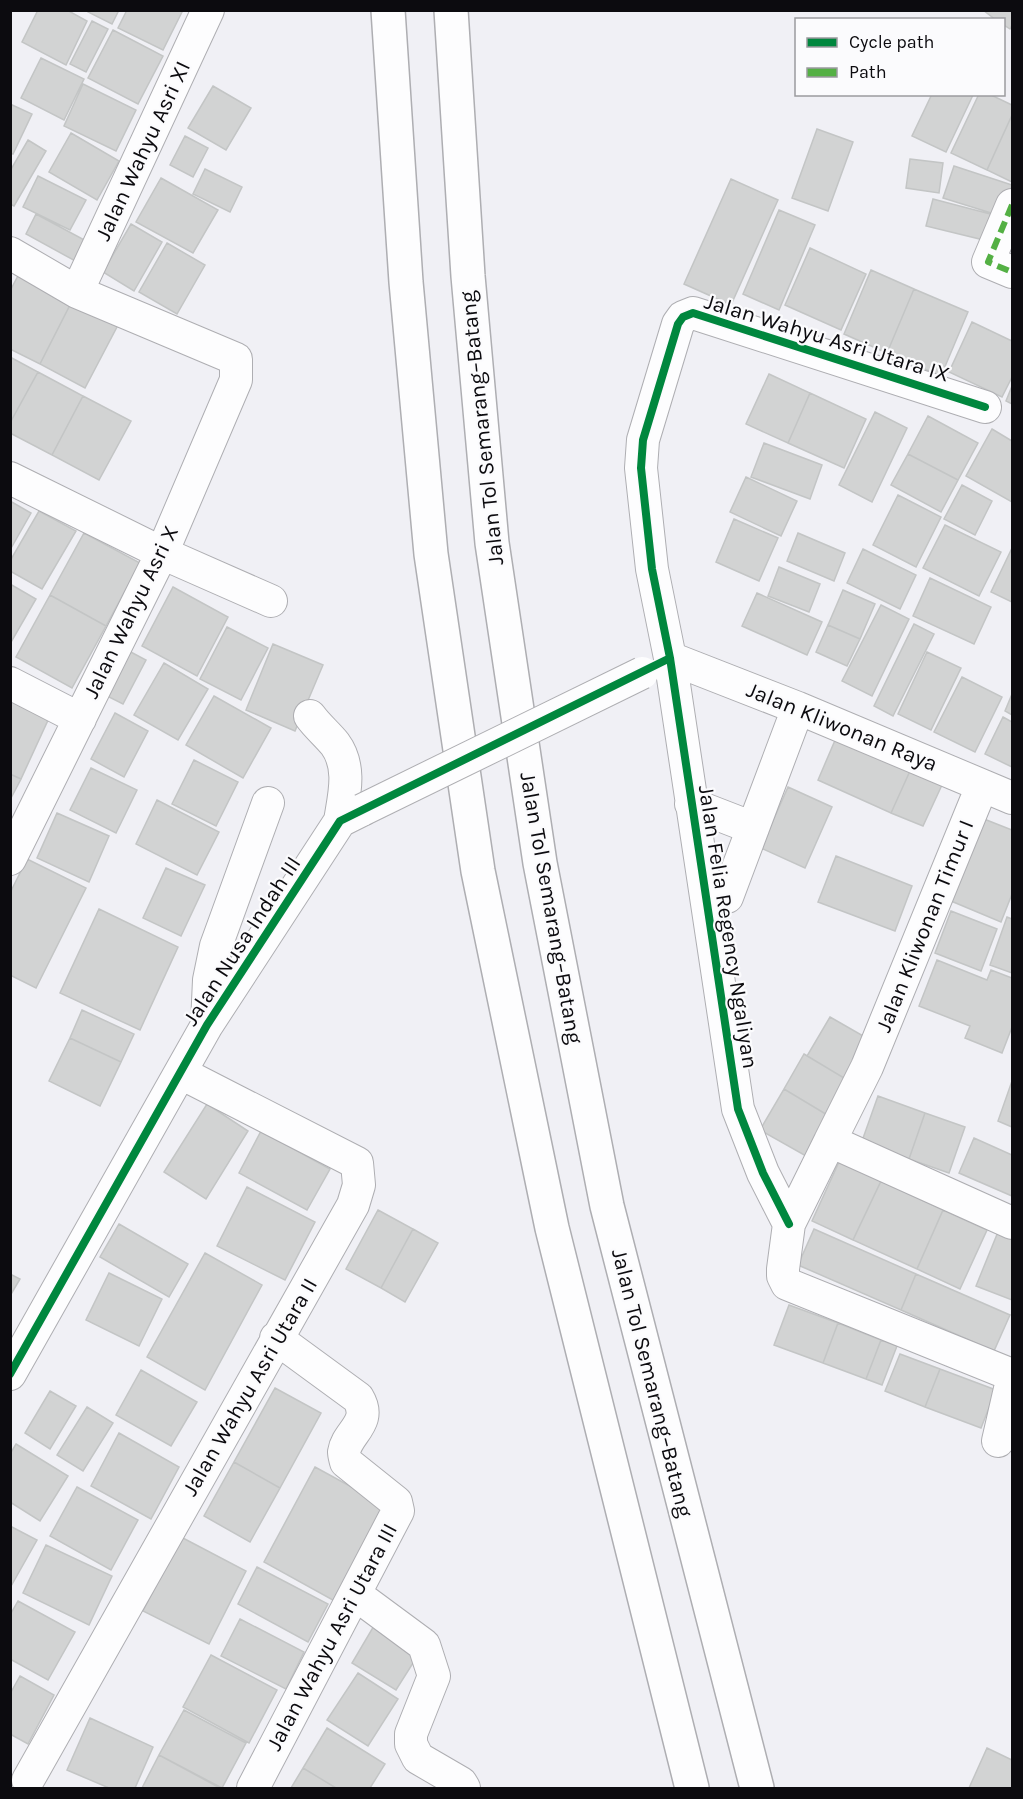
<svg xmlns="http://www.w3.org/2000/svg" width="1023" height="1799" viewBox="0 0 1023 1799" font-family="Karla,sans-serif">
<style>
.building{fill:#d2d3d3;stroke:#c3c5c5;stroke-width:1.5}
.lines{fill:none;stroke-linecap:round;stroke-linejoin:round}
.minor-casing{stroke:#aeaeb2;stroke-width:34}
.motorway-casing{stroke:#aeaeb2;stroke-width:36}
.minor{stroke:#fdfdfe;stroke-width:32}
.motorway{stroke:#fdfdfe;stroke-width:33}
.minor-bridge-casing{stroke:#aeaeb2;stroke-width:34;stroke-linecap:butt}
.minor-bridge{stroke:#fdfdfe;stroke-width:32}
.quiet{stroke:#54b044;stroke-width:6;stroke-dasharray:12 6;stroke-linecap:butt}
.cycleway-casing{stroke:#fbfbfd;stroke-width:11}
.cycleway{stroke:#00873e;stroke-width:8}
.labels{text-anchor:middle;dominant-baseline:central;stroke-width:4.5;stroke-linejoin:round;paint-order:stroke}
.street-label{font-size:22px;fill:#0c0b0f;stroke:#fbfbfd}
</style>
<rect width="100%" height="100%" fill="#f0f0f5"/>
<path class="building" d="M 38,10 L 67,10 L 87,21 L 66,65 L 22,42 Z
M 89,10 L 119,10 L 112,24 L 88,12 Z
M 127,10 L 183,10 L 163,50 L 118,28 Z
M 983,10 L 1012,10 L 1012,25 L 1010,29 L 1004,25 L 1004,20 L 996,20 Z
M 92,21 L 108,29 L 86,72 L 70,64 Z
M 113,30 L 163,56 L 138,104 L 88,78 Z
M 41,58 L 84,79 L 64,120 L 21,98 Z
M 83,84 L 136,110 L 116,151 L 64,126 Z
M 213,86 L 251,108 L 226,150 L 188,128 Z
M 932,94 L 973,95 L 946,152 L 912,136 Z
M 979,94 L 989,94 L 1012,105 L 1012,115 L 987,170 L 951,153 Z
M 10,104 L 32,114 L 13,154 L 10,153 Z
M 1012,115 L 1012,182 L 987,170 Z
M 817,129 L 853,142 L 828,211 L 792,198 Z
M 71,133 L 119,161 L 97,200 L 49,172 Z
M 185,136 L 208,148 L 193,177 L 170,165 Z
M 28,140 L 46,151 L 14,206 L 10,204 L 10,171 Z
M 910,159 L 943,163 L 939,193 L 906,188 Z
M 954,166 L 1012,185 L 1004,217 L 943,198 Z
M 205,169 L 242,187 L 230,212 L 193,194 Z
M 38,176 L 86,200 L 70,230 L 23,207 Z
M 161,178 L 218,210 L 193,253 L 136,222 Z
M 731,179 L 778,200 L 731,305 L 684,284 Z
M 933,199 L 998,216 L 992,242 L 926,226 Z
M 779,210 L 815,225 L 779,310 L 743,294 Z
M 36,214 L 90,243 L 79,263 L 26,234 Z
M 131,224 L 162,242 L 134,291 L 103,272 Z
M 167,243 L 205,265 L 177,314 L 139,292 Z
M 810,248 L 866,274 L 841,330 L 785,305 Z
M 871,270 L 914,289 L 887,353 L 844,334 Z
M 19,274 L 72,301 L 40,364 L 10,349 L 10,291 Z
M 914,289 L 968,312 L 941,376 L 887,353 Z
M 72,301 L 118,325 L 85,388 L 40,364 Z
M 972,322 L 1012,341 L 1012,377 L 1002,397 L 949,372 Z
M 10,357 L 38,372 L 10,423 Z
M 38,372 L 83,396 L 52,455 L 10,433 L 10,423 Z
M 769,374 L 810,393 L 788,443 L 746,424 Z
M 1012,386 L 1012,404 L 1006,401 Z
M 810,393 L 866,419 L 844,468 L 788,443 Z
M 83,396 L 131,421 L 99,480 L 52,455 Z
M 875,412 L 907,428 L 872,502 L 839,485 Z
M 928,416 L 978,443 L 958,480 L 908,454 Z
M 992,429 L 1012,441 L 1012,502 L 966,476 Z
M 764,443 L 822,465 L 810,499 L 751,477 Z
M 908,454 L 958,480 L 941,512 L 891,485 Z
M 746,477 L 797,501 L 781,536 L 730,512 Z
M 962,485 L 992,501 L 975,535 L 944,519 Z
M 898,495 L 941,517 L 916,567 L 873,545 Z
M 10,501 L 31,513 L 10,550 Z
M 39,511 L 76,531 L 42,589 L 10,571 L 10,561 Z
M 734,519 L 778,538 L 759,581 L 716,562 Z
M 945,525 L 1001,552 L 979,596 L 923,568 Z
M 84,533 L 140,563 L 106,626 L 50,595 Z
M 798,533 L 845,553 L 834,581 L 787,561 Z
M 1012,548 L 1012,602 L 991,592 Z
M 863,549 L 916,575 L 900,609 L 847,583 Z
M 779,567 L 820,584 L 809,612 L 768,596 Z
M 930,578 L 991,607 L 974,644 L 913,616 Z
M 10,584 L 36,599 L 10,644 Z
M 173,587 L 228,617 L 197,676 L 142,646 Z
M 843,590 L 875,604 L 860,639 L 828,625 Z
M 757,593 L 822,622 L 807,655 L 742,626 Z
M 50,595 L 106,626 L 72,688 L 16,657 Z
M 881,605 L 909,619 L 872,696 L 842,681 Z
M 914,624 L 934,634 L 893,716 L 874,706 Z
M 828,625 L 860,639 L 847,666 L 816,652 Z
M 227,627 L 268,648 L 241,700 L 200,679 Z
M 273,644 L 323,665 L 295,731 L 246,710 Z
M 127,650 L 146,660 L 123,704 L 105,695 Z
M 927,652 L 961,668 L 931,730 L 898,714 Z
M 164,663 L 208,689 L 178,740 L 134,715 Z
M 962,677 L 1002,697 L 975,752 L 934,732 Z
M 1012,694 L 1012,715 L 1005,711 Z
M 214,696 L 271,728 L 243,778 L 186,745 Z
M 10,699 L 49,718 L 21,779 L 10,774 Z
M 115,713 L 148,731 L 124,777 L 91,759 Z
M 1003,717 L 1012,722 L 1012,767 L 985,754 Z
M 836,738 L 910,771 L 891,813 L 818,780 Z
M 194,760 L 238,782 L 216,826 L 172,804 Z
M 91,768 L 137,790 L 116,833 L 70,810 Z
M 910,771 L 942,785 L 923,826 L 891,813 Z
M 10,774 L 21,779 L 10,800 Z
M 788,787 L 832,807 L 805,868 L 761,848 Z
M 157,800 L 219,832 L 197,875 L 136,844 Z
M 57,813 L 109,836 L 89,882 L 37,858 Z
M 984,819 L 1012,830 L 1012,894 L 1001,922 L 951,901 Z
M 836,856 L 912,886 L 895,931 L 818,902 Z
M 27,859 L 86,888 L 36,988 L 10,975 L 10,893 Z
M 166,868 L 205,885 L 181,936 L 143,918 Z
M 99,909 L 178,947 L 140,1030 L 60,993 Z
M 951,911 L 997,929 L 981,971 L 935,953 Z
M 1007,917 L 1012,919 L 1012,973 L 990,965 Z
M 937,960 L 987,980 L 991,970 L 1012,978 L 1012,1027 L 1002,1053 L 965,1038 L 970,1026 L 919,1006 Z
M 82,1010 L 134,1034 L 121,1062 L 70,1038 Z
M 830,1017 L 872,1041 L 849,1081 L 807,1056 Z
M 70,1038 L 121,1062 L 100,1106 L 49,1081 Z
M 804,1054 L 849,1081 L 829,1116 L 784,1089 Z
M 1012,1081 L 1012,1127 L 998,1121 Z
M 784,1089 L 829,1116 L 806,1156 L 760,1130 Z
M 878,1096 L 925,1113 L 909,1159 L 862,1141 Z
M 207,1104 L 248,1131 L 206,1199 L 164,1172 Z
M 925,1113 L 965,1127 L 949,1173 L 909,1159 Z
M 261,1131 L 330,1169 L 307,1210 L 239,1173 Z
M 974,1138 L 1012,1155 L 1012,1196 L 959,1173 Z
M 839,1162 L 881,1181 L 853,1240 L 812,1221 Z
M 881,1181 L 943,1210 L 917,1269 L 853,1240 Z
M 247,1187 L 315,1222 L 285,1280 L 217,1246 Z
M 378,1210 L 413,1229 L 381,1288 L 346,1269 Z
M 943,1210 L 987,1230 L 960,1289 L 917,1269 Z
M 119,1224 L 188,1264 L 169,1297 L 100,1257 Z
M 1000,1227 L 1012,1232 L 1012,1300 L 976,1286 Z
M 413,1229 L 438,1243 L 405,1302 L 381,1288 Z
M 814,1229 L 916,1274 L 901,1310 L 798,1265 Z
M 205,1253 L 262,1285 L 205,1390 L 147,1357 Z
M 109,1273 L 162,1299 L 139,1346 L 86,1320 Z
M 10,1274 L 20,1279 L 10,1296 Z
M 916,1274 L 1010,1315 L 994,1351 L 901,1310 Z
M 789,1305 L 838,1323 L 823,1363 L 774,1345 Z
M 838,1323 L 881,1340 L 866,1379 L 823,1363 Z
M 881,1340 L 897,1346 L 882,1385 L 866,1379 Z
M 900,1354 L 940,1369 L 925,1407 L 885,1391 Z
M 940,1369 L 996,1390 L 981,1428 L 925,1407 Z
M 141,1370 L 197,1402 L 171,1446 L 116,1415 Z
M 275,1388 L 321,1413 L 280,1488 L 234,1462 Z
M 50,1391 L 76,1406 L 50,1449 L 25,1433 Z
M 87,1407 L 113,1423 L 83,1471 L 57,1455 Z
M 119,1433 L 179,1467 L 151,1519 L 91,1486 Z
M 16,1444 L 68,1476 L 40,1521 L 10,1502 L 10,1454 Z
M 234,1462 L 280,1488 L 250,1542 L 204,1516 Z
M 315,1467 L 392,1509 L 340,1604 L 264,1562 Z
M 77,1487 L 138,1520 L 111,1570 L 50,1536 Z
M 10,1526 L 37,1540 L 10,1588 Z
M 181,1537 L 246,1571 L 209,1644 L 143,1611 Z
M 46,1545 L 112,1576 L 89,1625 L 23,1593 Z
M 257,1567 L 328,1604 L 308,1642 L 238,1604 Z
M 18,1601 L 75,1632 L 48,1680 L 10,1659 L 10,1615 Z
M 240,1619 L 304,1652 L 286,1689 L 221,1656 Z
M 375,1624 L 420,1652 L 396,1690 L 352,1663 Z
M 211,1655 L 277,1690 L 249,1743 L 183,1707 Z
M 358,1673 L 398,1699 L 368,1746 L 327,1720 Z
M 20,1676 L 54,1695 L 28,1744 L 10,1734 L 10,1694 Z
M 184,1710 L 246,1743 L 222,1788 L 159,1755 Z
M 90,1718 L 153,1747 L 135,1788 L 109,1788 L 67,1770 Z
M 327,1728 L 385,1764 L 370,1788 L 336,1788 L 303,1768 Z
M 987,1748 L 1012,1760 L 1012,1788 L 969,1788 Z
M 159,1755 L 220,1788 L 142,1788 Z
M 303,1768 L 336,1788 L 291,1788 Z"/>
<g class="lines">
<defs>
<path id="minor" d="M 1012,205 L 988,262 L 1012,272
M 10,253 L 77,292 L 236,359 L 236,380 L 162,553 L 10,859
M 77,292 L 208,10
M 10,478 L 162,553 L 271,601
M 670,658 L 798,708 L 1012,798
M 10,683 L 80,719
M 310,716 C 317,726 327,734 335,744 C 352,767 344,796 340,821
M 691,804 L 753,828
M 727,897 L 798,708
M 207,1024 L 209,980 L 216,946 L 268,803
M 830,1141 L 867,1067 L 982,786
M 1012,1223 L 830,1141 L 789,1224 L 783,1269 L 783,1276 L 787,1284 L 1012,1375
M 789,1224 L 763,1173 L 738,1109 L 670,658 L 652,569 L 641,468 L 643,440 L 678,324 L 683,317 L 693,313 L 985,407
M 10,1374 L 207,1025 L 340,821 L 362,810
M 998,1441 L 1012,1380
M 355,1594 L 424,1645 L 434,1676 L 411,1734 L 411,1744 L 418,1758 L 461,1783 L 464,1788
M 28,1780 L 353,1205 L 359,1185 L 357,1163 L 181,1073
M 253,1788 L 398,1511 L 396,1502 L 346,1462 C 345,1458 344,1455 344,1452 C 347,1432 373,1423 358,1398 L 276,1338"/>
<path id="motorway" d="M 388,10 L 406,282 L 431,554 L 478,871 L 552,1228 L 692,1788
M 451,10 L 468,276 L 492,543 L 540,863 L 607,1206 L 757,1788"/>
</defs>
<use href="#minor" class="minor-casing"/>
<use href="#motorway" class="motorway-casing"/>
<use href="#minor" class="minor"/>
<use href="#motorway" class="motorway"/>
<defs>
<path id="minor-bridge" d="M 362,810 L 642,673"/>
</defs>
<use href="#minor-bridge" class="minor-bridge-casing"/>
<use href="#minor-bridge" class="minor-bridge"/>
<path class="quiet" d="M 1012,205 L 988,262 L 1012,272"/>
<defs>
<path id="cycleway" d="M 789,1224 L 763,1173 L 738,1109 L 670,658 L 652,569 L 641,468 L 643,440 L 678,324 L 683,317 L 693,313 L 985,407
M 10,1374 L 207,1025 L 340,821 L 670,658"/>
</defs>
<use href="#cycleway" class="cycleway-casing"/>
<use href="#cycleway" class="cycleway"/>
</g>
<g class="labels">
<g class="street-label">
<text transform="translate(143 151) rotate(-65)">Jalan Wahyu Asri XI</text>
<text transform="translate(827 338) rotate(17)">Jalan Wahyu Asri Utara IX</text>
<text transform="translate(482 428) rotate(-96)">Jalan Tol Semarang–Batang</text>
<text transform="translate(131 612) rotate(-64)">Jalan Wahyu Asri X</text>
<text transform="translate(842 727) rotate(22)">Jalan Kliwonan Raya</text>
<text transform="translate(551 908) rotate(80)">Jalan Tol Semarang–Batang</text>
<text transform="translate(925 926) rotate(-68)">Jalan Kliwonan Timur I</text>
<text transform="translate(728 927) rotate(81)">Jalan Felia Regency Ngaliyan</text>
<text transform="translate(242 941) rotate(-57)">Jalan Nusa Indah III</text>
<text transform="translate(652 1383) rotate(76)">Jalan Tol Semarang–Batang</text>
<text transform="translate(250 1387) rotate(-60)">Jalan Wahyu Asri Utara II</text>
<text transform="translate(332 1637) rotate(-62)">Jalan Wahyu Asri Utara III</text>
</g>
</g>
<rect width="1023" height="1799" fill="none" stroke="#0c0b0f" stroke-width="24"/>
<rect x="795" y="18" width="210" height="78" fill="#fbfbfd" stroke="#9b9b9e" stroke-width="1.5"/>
<rect x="807" y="38" width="30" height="9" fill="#00873e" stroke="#9b9b9e" stroke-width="1.5"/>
<text x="849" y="48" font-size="18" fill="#0c0b0f">Cycle path</text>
<rect x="807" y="68" width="30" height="9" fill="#54b044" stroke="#9b9b9e" stroke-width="1.5"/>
<text x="849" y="78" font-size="18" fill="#0c0b0f">Path</text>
</svg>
